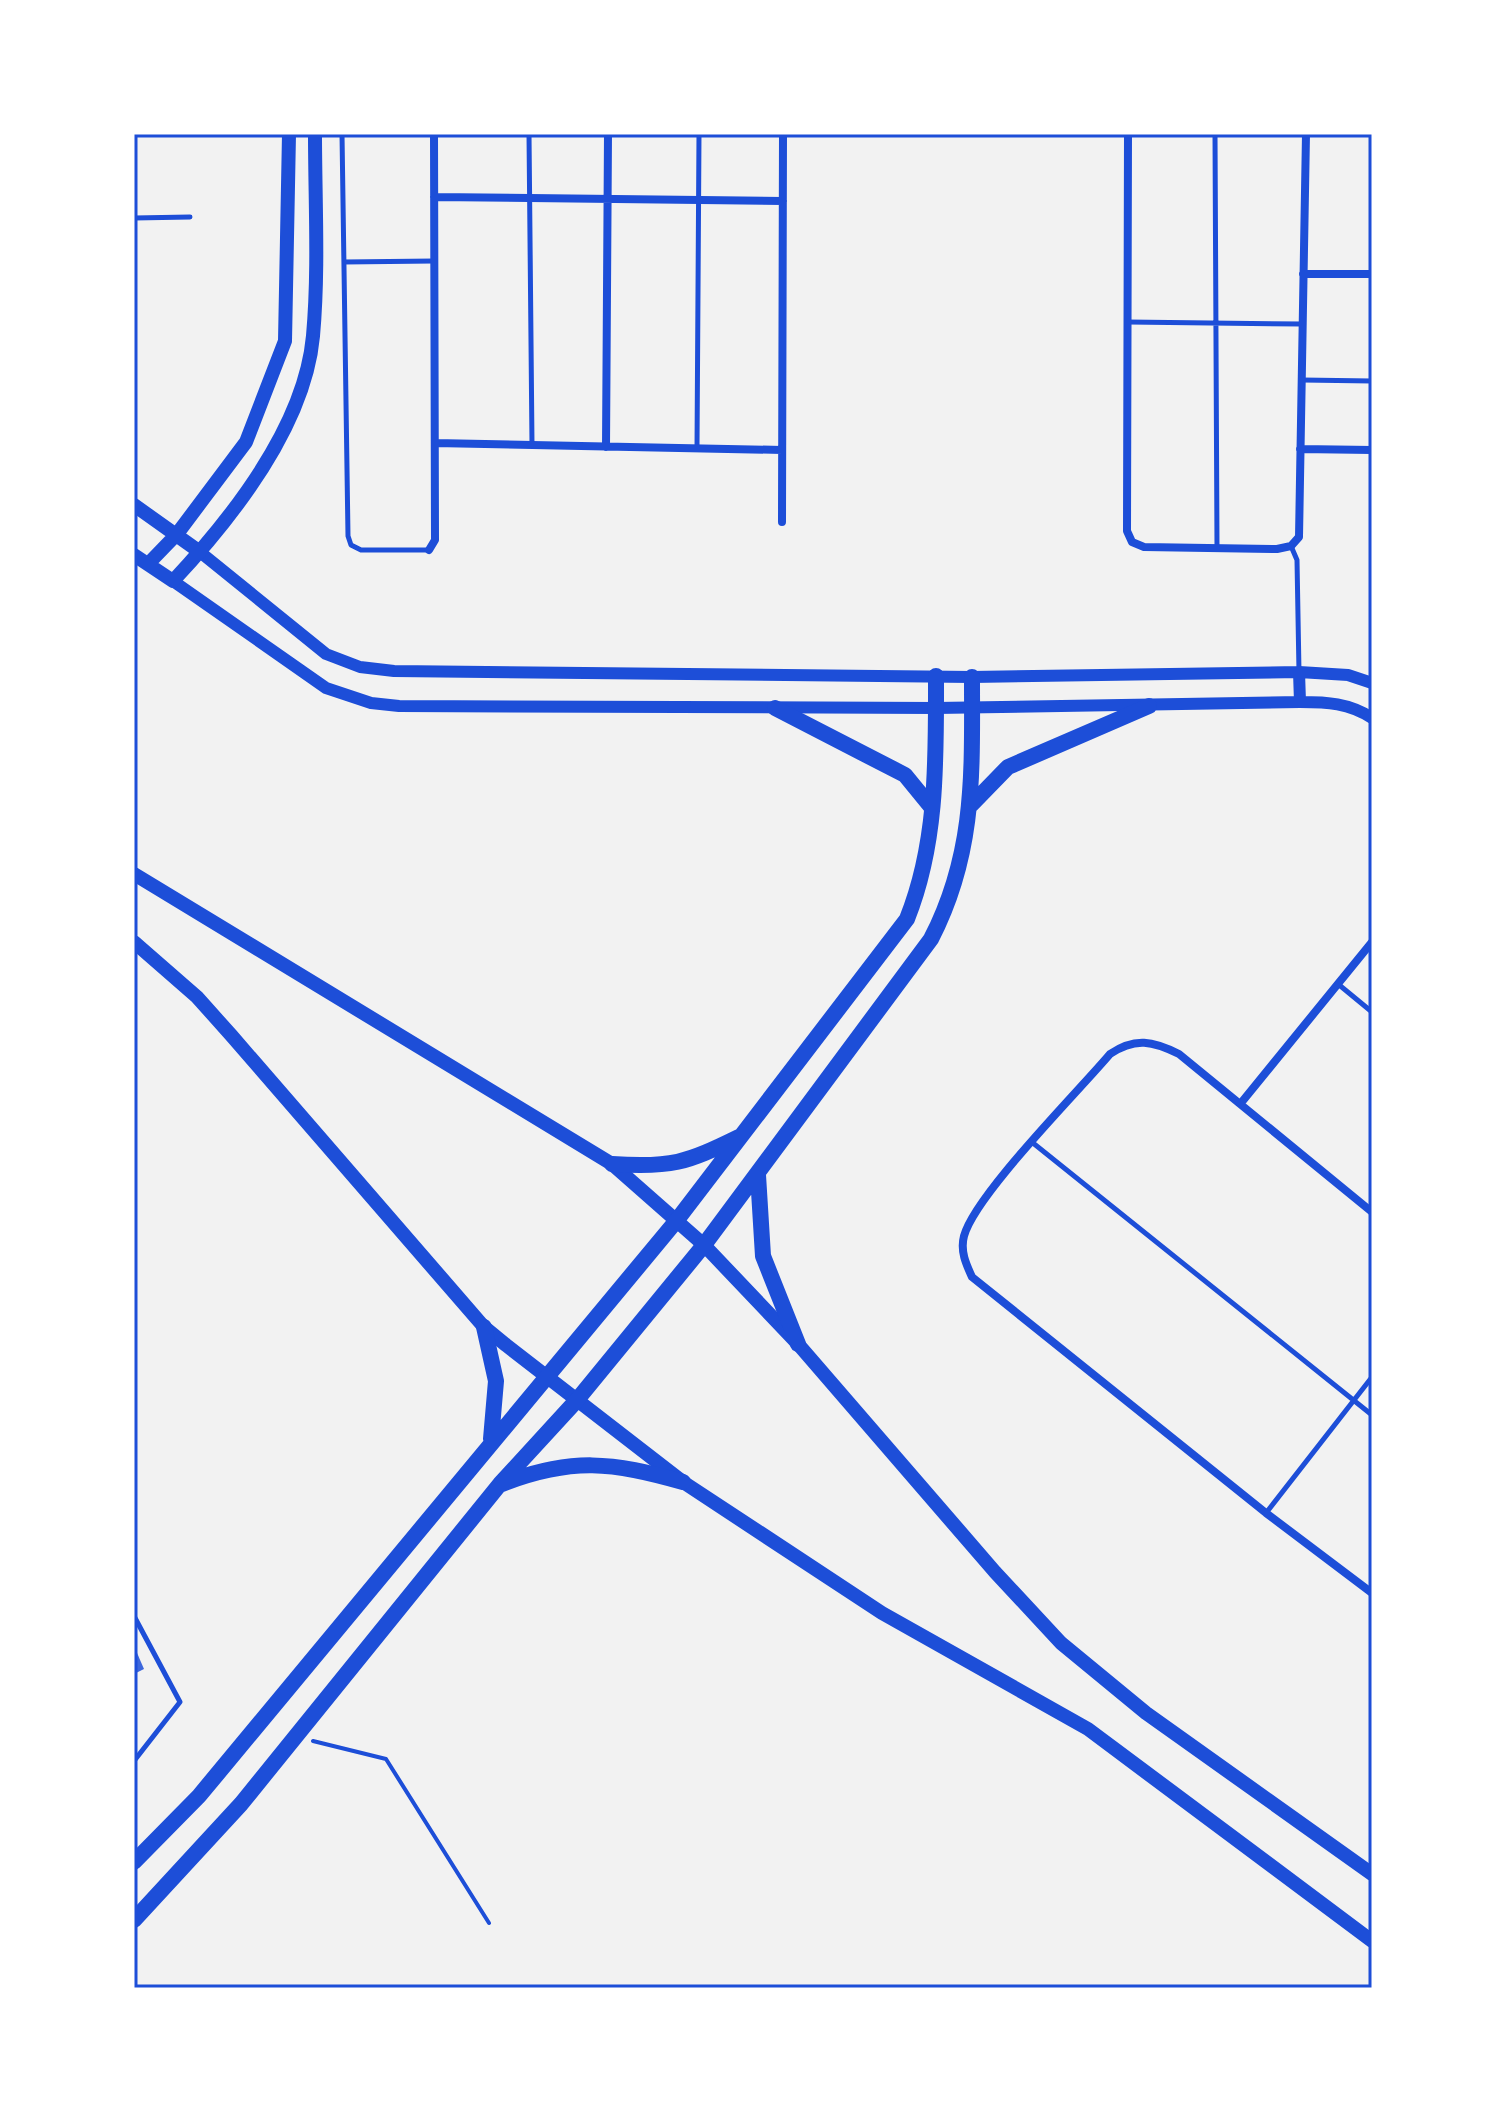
<svg xmlns="http://www.w3.org/2000/svg" width="1506" height="2122" viewBox="0 0 1506 2122" font-family="'Alegreya Sans',sans-serif">
<style>
.building{fill:#3d67dc}
.lines{fill:none;stroke-linecap:round;stroke-linejoin:round}
.path{stroke:#1d4ed8;stroke-width:4}
.service{stroke:#1d4ed8;stroke-width:5}
.minor{stroke:#1d4ed8;stroke-width:8}
.tertiary{stroke:#1d4ed8;stroke-width:12}
.secondary{stroke:#1d4ed8;stroke-width:14}
.primary{stroke:#1d4ed8;stroke-width:16}
.neatline{fill:none;stroke:#1d4ed8;stroke-width:3}
</style>
<rect width="100%" height="100%" fill="#f2f2f2"/>
<path class="building" d="M 134,1646 L 144,1669 L 134,1674 Z"/>
<g class="lines">
<path class="path" d="M 313,1741 L 386,1759 L 489,1923"/>
<path class="service" d="M 342,134 L 348,536 L 351,545 L 361,550 L 429,550
M 529,134 L 532,444
M 1215,134 L 1217,548
M 134,218 L 190,217
M 344,262 L 434,261
M 1128,322 L 1302,324
M 1302,380 L 1372,381
M 697,448 L 699,134
M 1291,546 L 1297,560 L 1299,672
M 1338,984 L 1372,1012
M 1033,1143 L 1372,1415
M 1266,1513 L 1372,1377
M 134,1616 L 180,1702 L 134,1761"/>
<path class="minor" d="M 1128,134 L 1127,531 L 1132,542 L 1144,547 L 1277,549 L 1291,546 L 1299,537 L 1306,134
M 434,197 L 783,201
M 1303,274 L 1372,274
M 435,443 L 782,450
M 606,447 L 608,134
M 1300,449 L 1372,450
M 782,522 L 783,134
M 429,550 L 435,540 L 434,134
M 1241,1103 L 1372,942
M 1372,1212 L 1179,1054 C 1153,1041 1135,1037 1110,1054 C 1078,1092 975,1195 964,1236 C 960,1251 966,1264 972,1277 L 1266,1513 L 1372,1593"/>
<path class="tertiary" d="M 200,552 L 326,654 L 360,667 L 394,671 L 972,677 L 1299,672 L 1348,675 L 1372,683
M 173,581 L 326,688 L 371,703 L 399,706 L 936,708 L 1300,702 C 1327,702 1349,703 1372,718
M 1299,672 L 1300,702"/>
<path class="secondary" d="M 134,505 L 200,552
M 134,555 L 173,581 C 232,518 305,425 313,336 C 319,269 315,201 315,134
M 148,564 L 177,534 L 246,442 L 285,341 L 289,134
M 134,874 L 612,1164 L 704,1245 L 798,1344 L 995,1572 L 1061,1643 L 1146,1713 L 1372,1874
M 134,942 L 197,997 L 231,1035 L 484,1327 L 506,1345 L 683,1482 L 882,1613 L 1088,1729 L 1372,1941"/>
<path class="primary" d="M 775,708 L 905,775 L 932,808
M 971,805 L 1008,767 L 1149,706
M 612,1164 C 671,1168 686,1163 739,1137
M 758,1175 L 763,1256 L 798,1344
M 484,1327 L 496,1381 L 491,1439
M 502,1484 C 572,1457 612,1462 683,1482
M 134,1862 L 199,1796 L 677,1220 L 907,919 C 938,842 936,758 936,676
M 134,1920 L 241,1804 L 500,1484 L 577,1400 L 704,1245 L 931,939 C 976,852 972,771 972,677"/>
</g>
<rect width="1506" height="2122" fill="none" stroke="#ffffff" stroke-width="272"/>
<rect x="136" y="136" width="1234" height="1850" class="neatline"/>
</svg>
